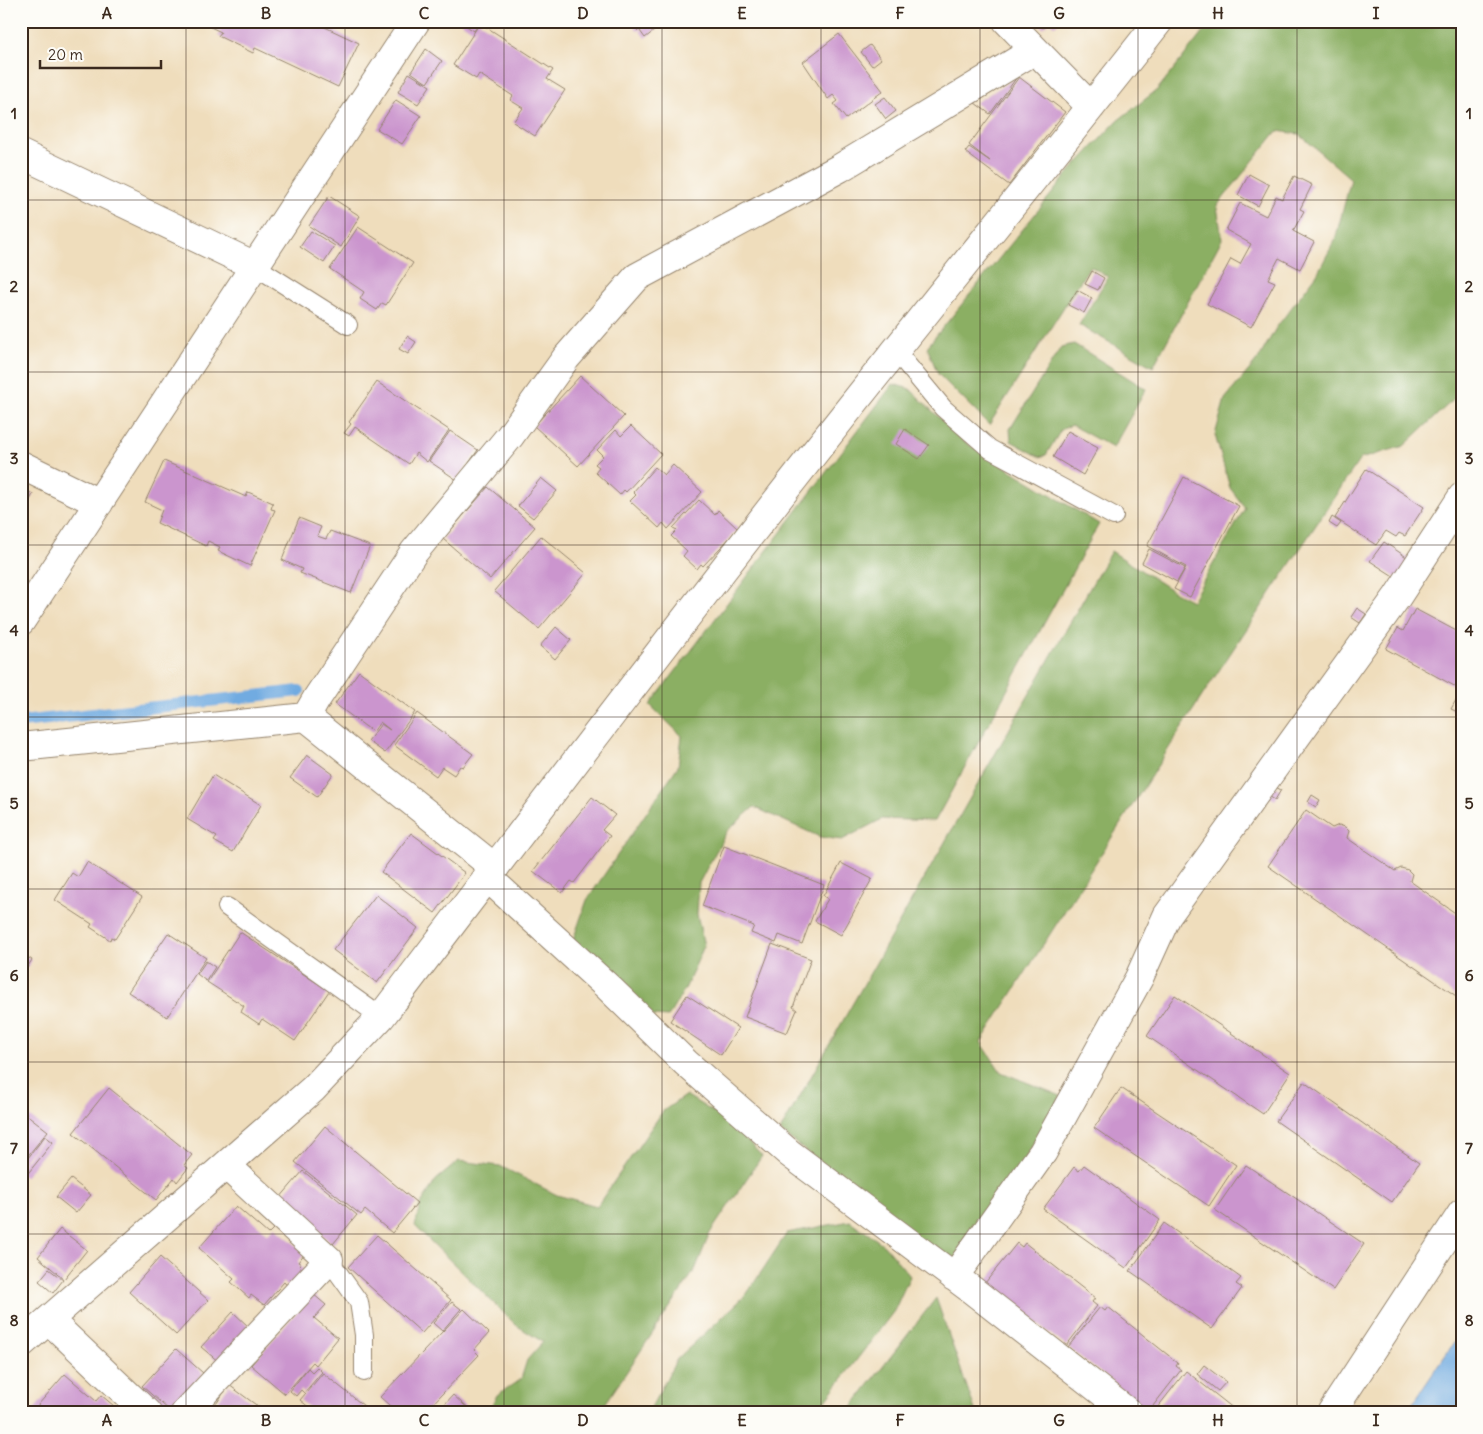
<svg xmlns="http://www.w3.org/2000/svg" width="1483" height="1434" viewBox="0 0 1483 1434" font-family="Delius,sans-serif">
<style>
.forest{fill:#8baf64;stroke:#636c41}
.water{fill:#71abe1;stroke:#566a80}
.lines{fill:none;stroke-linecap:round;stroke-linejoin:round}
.stream{stroke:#71abe1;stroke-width:12}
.building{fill:#cb95ce}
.lane-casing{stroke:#95846d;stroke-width:20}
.street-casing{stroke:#95846d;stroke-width:30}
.lane{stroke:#fff;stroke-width:18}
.street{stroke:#fff;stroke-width:28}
.grid{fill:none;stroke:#3b2a1e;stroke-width:1;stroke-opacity:0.55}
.neatline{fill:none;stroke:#3b2a1e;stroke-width:2}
.grid-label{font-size:16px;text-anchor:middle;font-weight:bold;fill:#3b2a1e}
</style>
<rect width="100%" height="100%" fill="#fdfcf7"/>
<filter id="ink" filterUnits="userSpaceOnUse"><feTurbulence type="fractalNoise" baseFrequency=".02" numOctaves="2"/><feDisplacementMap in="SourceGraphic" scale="10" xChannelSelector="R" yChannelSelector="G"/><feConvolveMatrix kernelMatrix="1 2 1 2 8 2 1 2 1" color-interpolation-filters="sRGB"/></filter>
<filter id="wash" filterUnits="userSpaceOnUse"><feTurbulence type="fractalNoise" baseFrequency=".0096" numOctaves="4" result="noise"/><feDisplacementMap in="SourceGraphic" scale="20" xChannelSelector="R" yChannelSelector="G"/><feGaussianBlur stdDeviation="1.12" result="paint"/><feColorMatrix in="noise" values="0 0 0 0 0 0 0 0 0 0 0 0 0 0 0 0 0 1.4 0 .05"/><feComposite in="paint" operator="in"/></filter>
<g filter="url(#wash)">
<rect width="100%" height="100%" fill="#efddbc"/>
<path class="forest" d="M 1212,21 L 1462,21 L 1462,374 L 1456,397 L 1404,446 L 1360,459 L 1206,690 L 981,1042 L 1001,1072 L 1061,1096 L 1011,1184 L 951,1264 L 780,1131 L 1111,551 L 1173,591 L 1192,601 L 1245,508 L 1230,488 L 1215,435 L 1225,399 L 1259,358 L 1276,328 L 1317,274 L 1335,240 L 1351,179 L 1299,134 L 1277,131 L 1217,206 L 1222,239 L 1153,367 L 1079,325 L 1108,277 L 1090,266 L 989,425 L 938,374 L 927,347 L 1071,170 L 1117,121 L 1157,90 Z
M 1074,344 L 1146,389 L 1113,448 L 1071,425 L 1061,430 L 1046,455 L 1040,457 L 1011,441 L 1010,429 L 1061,347 Z
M 893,384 L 910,389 L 963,441 L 1099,524 L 935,821 L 882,819 L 842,840 L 820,837 L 754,807 L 727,831 L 699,883 L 697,914 L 704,946 L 686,987 L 668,1017 L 653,1016 L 573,940 L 587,900 L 678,766 L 682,736 L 650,705 Z
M 686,1095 L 729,1122 L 762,1156 L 710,1233 L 695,1270 L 599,1413 L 488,1413 L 497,1395 L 521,1379 L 527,1360 L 543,1342 L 516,1325 L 415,1226 L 420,1205 L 436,1180 L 459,1161 L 500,1166 L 557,1195 L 597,1206 L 663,1111 Z
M 850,1221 L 884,1245 L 910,1276 L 894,1311 L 816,1413 L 648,1413 L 677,1359 L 746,1295 L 787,1233 Z
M 936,1298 L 976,1413 L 847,1413 Z"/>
<path class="water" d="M 1462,1331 L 1462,1413 L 1406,1413 Z"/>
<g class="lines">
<path class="stream" d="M 21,722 L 299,691"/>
</g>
<g id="blocks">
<path class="building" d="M 198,21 L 312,21 L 359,43 L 338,87 L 255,48 L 253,53 L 218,36 L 221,32 Z
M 459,21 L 481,21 L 474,31 Z
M 630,21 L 651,21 L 638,31 Z
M 652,21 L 662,21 L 664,23 L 645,38 L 640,31 Z
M 1037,21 L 1060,21 L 1055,26 L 1050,22 L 1043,28 Z
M 480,23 L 553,70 L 547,79 L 565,90 L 535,136 L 513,122 L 523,108 L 510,100 L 513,96 L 479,74 L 476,79 L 453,65 Z
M 839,34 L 883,91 L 846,119 L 834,104 L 838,101 L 833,95 L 828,99 L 803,62 Z
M 870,45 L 881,59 L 872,66 L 861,52 Z
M 426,49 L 442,61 L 427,83 L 411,72 Z
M 409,73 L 430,86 L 418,104 L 398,92 Z
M 1017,77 L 990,114 L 975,103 Z
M 1019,77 L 1065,112 L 1009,185 L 965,152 L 969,147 L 990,161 L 969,145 Z
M 885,97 L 896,111 L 886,119 L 875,104 Z
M 396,100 L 421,116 L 402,144 L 377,129 Z
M 1249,174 L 1269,185 L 1258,206 L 1238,195 Z
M 1294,176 L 1312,185 L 1300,209 L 1304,211 L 1293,231 L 1314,242 L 1300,269 L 1279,258 L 1268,279 L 1275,282 L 1251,327 L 1207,304 L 1231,259 L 1240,264 L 1251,244 L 1226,230 L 1240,203 L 1266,216 L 1276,196 L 1282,199 Z
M 329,196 L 360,216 L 341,247 L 309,226 Z
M 358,227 L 413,263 L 386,305 L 382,303 L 377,310 L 360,299 L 364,292 L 330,269 Z
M 311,231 L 335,246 L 324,263 L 300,247 Z
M 1092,271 L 1104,278 L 1098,290 L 1085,284 Z
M 1077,290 L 1092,298 L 1084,313 L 1068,305 Z
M 407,336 L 416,342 L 408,354 L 399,349 Z
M 580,376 L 624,416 L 578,466 L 534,426 Z
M 377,382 L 449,430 L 427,462 L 416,453 L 409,464 L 355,427 L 349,436 L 344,433 L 351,424 L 349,422 Z
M 631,426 L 661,454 L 626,492 L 624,490 L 620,495 L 595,472 L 599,467 L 595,464 L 603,456 L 597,450 L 616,430 L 621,436 Z
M 905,429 L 929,445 L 919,459 L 896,444 Z
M 450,431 L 478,450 L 457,480 L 429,461 Z
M 1068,431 L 1098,448 L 1083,475 L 1053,457 Z
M 164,461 L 246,497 L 248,492 L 273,503 L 271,509 L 275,510 L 250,566 L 218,551 L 220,547 L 208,541 L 206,546 L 157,523 L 162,510 L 145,502 Z
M 673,465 L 702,492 L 668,529 L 663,523 L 659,528 L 630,501 L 636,495 L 633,492 L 655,467 L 664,475 Z
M 1366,469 L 1424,507 L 1405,536 L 1399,533 L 1396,537 L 1386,531 L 1376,545 L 1335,518 Z
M 1184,477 L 1239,506 L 1190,597 L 1174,589 L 1186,567 L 1147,546 Z
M 541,478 L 557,491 L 533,518 L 518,506 Z
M 488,487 L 535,527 L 490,579 L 443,539 Z
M 21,488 L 33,494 L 21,519 Z
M 699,500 L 715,515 L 718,510 L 738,529 L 703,566 L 701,564 L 697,569 L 683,556 L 687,551 L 671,536 L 677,530 L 673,528 Z
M 1332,517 L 1341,523 L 1337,528 L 1329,523 Z
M 299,518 L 321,527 L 317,536 L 326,539 L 330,531 L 370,546 L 351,593 L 300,573 L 302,569 L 282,560 Z
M 541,536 L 586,573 L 539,629 L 494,591 Z
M 1384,542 L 1411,560 L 1398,579 L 1370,561 Z
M 1149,549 L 1185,568 L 1177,582 L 1142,563 Z
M 1357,608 L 1366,614 L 1360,623 L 1351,617 Z
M 1415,609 L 1462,634 L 1462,681 L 1458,688 L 1386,649 L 1398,628 L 1403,631 Z
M 556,627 L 571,640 L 555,659 L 540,646 Z
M 359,671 L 415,712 L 385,753 L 368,741 L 381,724 L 390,730 L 380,722 L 373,732 L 335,704 Z
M 1462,689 L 1462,714 L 1451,709 Z
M 417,713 L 473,754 L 463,767 L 460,766 L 454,775 L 442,767 L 436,776 L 394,745 Z
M 307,755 L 333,774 L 317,797 L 290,778 Z
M 213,775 L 261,805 L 233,852 L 214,841 L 217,837 L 187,819 Z
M 1272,785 L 1281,790 L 1275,800 L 1267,795 Z
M 1312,795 L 1320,800 L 1316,807 L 1308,802 Z
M 592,797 L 615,815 L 602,830 L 610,836 L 574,883 L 571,881 L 562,893 L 533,871 Z
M 1306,810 L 1332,828 L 1339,825 L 1345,827 L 1349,831 L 1347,838 L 1395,871 L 1401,868 L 1408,870 L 1412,874 L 1410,881 L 1458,915 L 1462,912 L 1462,1000 L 1268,866 Z
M 411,833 L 465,873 L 435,913 L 381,872 Z
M 724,846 L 824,885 L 802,944 L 779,935 L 776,943 L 751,933 L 754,926 L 702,906 Z
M 87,862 L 142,897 L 115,939 L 111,937 L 110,940 L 90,927 L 92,924 L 55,900 L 72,873 L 78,877 Z
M 841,863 L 872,879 L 841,935 L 815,921 L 828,899 L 823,896 Z
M 376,895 L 418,928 L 377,983 L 333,950 Z
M 240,932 L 329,991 L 295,1041 L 262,1019 L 259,1024 L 241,1012 L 244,1006 L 207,982 Z
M 168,933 L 206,958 L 167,1017 L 128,992 Z
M 772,944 L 811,959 L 793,1007 L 797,1010 L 787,1033 L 745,1017 Z
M 21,953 L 32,960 L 26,969 L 21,965 Z
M 206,961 L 215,967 L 206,981 L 197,974 Z
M 687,995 L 738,1028 L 721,1055 L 670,1021 Z
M 1175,995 L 1290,1073 L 1263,1114 L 1147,1036 Z
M 1304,1082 L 1419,1163 L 1392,1202 L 1276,1121 Z
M 109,1088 L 192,1155 L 184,1165 L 188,1168 L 177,1182 L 174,1178 L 156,1200 L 73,1133 Z
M 1121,1088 L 1236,1165 L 1209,1206 L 1094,1128 Z
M 21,1110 L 48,1131 L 21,1164 Z
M 325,1126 L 417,1203 L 392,1233 L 365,1210 L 361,1215 L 295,1162 Z
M 45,1136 L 53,1142 L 25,1177 L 21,1175 L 21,1167 Z
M 1084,1165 L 1160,1220 L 1126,1268 L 1043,1209 L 1074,1167 L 1079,1171 Z
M 1246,1165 L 1364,1244 L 1333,1290 L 1215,1210 Z
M 303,1171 L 357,1215 L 333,1244 L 279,1199 Z
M 71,1179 L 91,1195 L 76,1213 L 56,1197 Z
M 236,1206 L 268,1234 L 275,1227 L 305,1253 L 298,1262 L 301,1264 L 299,1266 L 306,1271 L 290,1289 L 284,1282 L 264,1305 L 251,1295 L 249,1298 L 231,1282 L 234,1279 L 199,1248 Z
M 1164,1223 L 1241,1278 L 1236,1284 L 1242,1288 L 1212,1329 L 1130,1271 Z
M 60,1229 L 87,1250 L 64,1279 L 38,1257 Z
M 377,1235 L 451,1300 L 422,1333 L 348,1267 Z
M 1017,1243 L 1022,1247 L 1025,1243 L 1095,1298 L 1092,1302 L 1097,1306 L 1066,1346 L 985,1283 Z
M 160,1257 L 208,1300 L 176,1335 L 129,1292 Z
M 49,1269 L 63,1280 L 53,1293 L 39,1281 Z
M 313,1294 L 326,1305 L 314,1318 L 338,1338 L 316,1365 L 313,1362 L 285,1394 L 251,1365 Z
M 452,1302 L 461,1309 L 442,1331 L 433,1323 Z
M 1100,1307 L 1105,1311 L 1108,1307 L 1178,1363 L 1176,1366 L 1181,1370 L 1149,1411 L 1068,1347 Z
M 464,1309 L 489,1333 L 474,1350 L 479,1355 L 424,1413 L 398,1413 L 380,1397 Z
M 233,1312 L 250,1328 L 219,1362 L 201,1347 Z
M 176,1349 L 203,1373 L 170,1411 L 142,1386 Z
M 1204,1365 L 1226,1382 L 1218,1391 L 1197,1374 Z
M 317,1367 L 322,1372 L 304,1393 L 301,1390 L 296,1396 L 290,1391 L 308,1368 L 312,1372 Z
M 1186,1371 L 1239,1413 L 1153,1413 Z
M 323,1373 L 364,1406 L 358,1413 L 316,1413 L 300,1400 Z
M 65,1374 L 96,1401 L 101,1395 L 114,1406 L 109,1412 L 110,1413 L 31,1413 Z
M 229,1385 L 267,1413 L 210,1413 Z
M 453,1395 L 473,1413 L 437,1413 Z"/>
</g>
</g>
<g filter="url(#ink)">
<use href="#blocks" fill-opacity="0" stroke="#95846d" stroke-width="1"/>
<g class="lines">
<defs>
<path id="lane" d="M 255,266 L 348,325
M 895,350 L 943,408 L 990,449 L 1114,516
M 227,907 L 381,1017
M 329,1260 L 359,1302 L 364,1335 L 364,1372"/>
<path id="street" d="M 1007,21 L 1091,107
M 21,154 L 255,266
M 21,465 L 99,503
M 21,621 L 416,21
M 306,717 L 317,698 L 414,552 L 510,436 L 566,358 L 637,277 L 840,168 L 1035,50
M 21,747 L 306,717 L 495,868
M 487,877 L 609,988 L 686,1063 L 789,1153 L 972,1290 L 1129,1413
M 954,1277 L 1043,1152 L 1139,978 L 1167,916 L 1397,597 L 1462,497
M 49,1320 L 147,1413
M 21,1344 L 313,1089 L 381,1017 C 512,845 642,673 775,503 C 901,341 1032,183 1159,21
M 185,1413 L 329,1260 L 226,1165
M 1331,1413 L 1462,1213"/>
</defs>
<use href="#lane" class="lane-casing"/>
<use href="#street" class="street-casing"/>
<use href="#lane" class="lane"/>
<use href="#street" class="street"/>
</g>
</g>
<path class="grid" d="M 186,21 L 186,1413M 345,21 L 345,1413M 504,21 L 504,1413M 662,21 L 662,1413M 821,21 L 821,1413M 980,21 L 980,1413M 1138,21 L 1138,1413M 1297,21 L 1297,1413M 21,200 L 1462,200M 21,372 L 1462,372M 21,545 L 1462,545M 21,717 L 1462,717M 21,889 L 1462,889M 21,1062 L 1462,1062M 21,1234 L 1462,1234"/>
<rect width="1483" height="1434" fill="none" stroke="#fdfcf7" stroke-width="55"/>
<path d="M40 60v8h121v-8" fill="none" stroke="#3b2a1e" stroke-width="2.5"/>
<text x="48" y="60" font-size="15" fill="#3b2a1e" stroke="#fdfcf7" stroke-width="4" paint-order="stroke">20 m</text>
<rect x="28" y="28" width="1428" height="1378" class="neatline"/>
<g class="grid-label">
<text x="107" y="19">A</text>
<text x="266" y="19">B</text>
<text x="424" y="19">C</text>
<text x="583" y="19">D</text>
<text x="742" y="19">E</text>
<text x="900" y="19">F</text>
<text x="1059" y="19">G</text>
<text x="1218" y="19">H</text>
<text x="1376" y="19">I</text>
<text x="14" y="119">1</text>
<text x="1469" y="119">1</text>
<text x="14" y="292">2</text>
<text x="1469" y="292">2</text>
<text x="14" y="464">3</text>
<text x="1469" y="464">3</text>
<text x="14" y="636">4</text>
<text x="1469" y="636">4</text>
<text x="14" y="809">5</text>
<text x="1469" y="809">5</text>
<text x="14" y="981">6</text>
<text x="1469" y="981">6</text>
<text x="14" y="1154">7</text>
<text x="1469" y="1154">7</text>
<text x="14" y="1326">8</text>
<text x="1469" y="1326">8</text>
<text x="107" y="1426">A</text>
<text x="266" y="1426">B</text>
<text x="424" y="1426">C</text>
<text x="583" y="1426">D</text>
<text x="742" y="1426">E</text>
<text x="900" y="1426">F</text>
<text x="1059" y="1426">G</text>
<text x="1218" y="1426">H</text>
<text x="1376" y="1426">I</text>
</g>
</svg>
